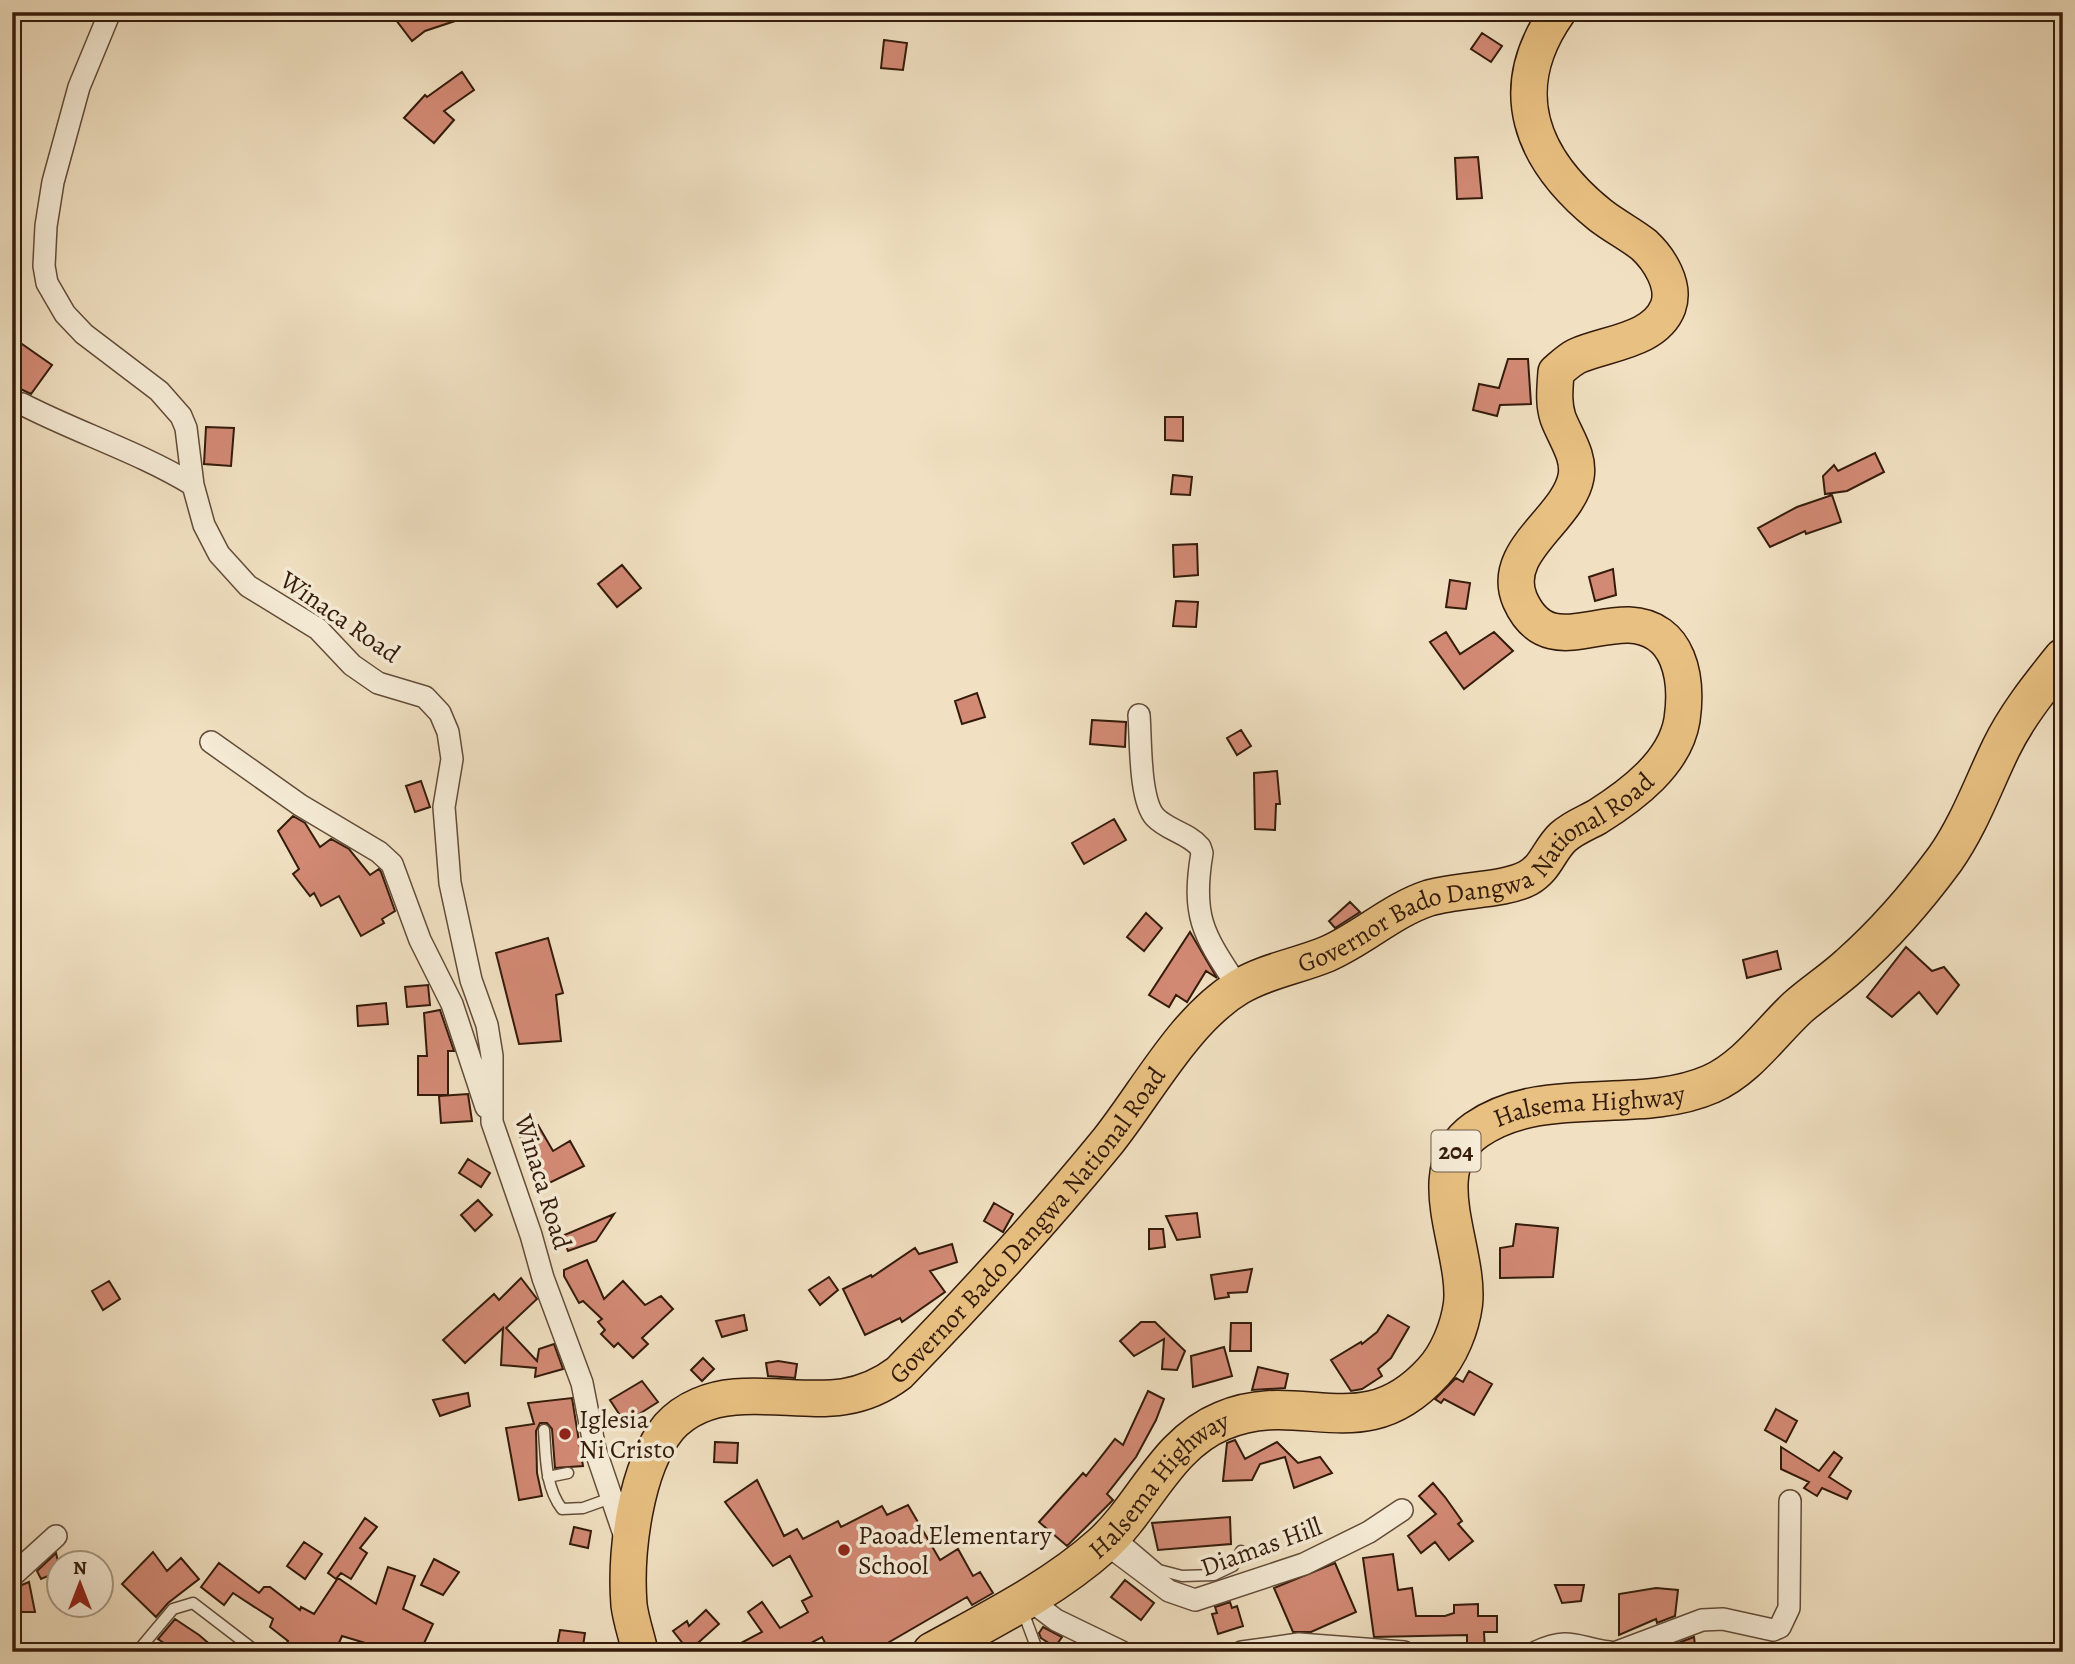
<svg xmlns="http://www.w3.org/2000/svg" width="2075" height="1664" viewBox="0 0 2075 1664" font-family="Alegreya,serif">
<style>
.building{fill:#d38a75;stroke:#341b0b;stroke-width:2}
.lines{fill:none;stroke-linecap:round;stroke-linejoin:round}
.lane-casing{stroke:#634c39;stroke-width:13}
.street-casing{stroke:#634c39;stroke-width:24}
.primary-casing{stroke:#341b0b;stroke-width:38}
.highway-casing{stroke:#341b0b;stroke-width:41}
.lane{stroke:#f6ecd7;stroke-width:10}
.street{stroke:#f6ecd7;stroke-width:21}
.primary{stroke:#e8c081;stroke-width:35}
.highway{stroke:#e8c081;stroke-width:38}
.poi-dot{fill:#8f2418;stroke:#f6ecd7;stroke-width:2.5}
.labels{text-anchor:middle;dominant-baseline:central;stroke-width:7;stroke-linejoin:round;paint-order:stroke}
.shield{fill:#f6ecd7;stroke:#6e5a48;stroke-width:2}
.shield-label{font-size:24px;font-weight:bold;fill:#341b0b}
.street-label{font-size:26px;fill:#341b0b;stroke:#f6ecd7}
.poi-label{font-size:26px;fill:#341b0b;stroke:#f6ecd7;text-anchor:start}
</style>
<rect width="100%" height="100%" fill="#f1e1c2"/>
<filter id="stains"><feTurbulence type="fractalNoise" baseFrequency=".00286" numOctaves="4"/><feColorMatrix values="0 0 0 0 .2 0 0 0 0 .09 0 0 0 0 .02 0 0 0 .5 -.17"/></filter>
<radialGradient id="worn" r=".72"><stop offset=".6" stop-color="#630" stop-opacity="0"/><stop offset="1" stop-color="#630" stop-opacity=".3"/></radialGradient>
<path class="building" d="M 409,12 L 472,12 L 473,15 L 425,31 L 412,41 L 396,20 Z
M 1482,33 L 1502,46 L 1491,62 L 1471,49 Z
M 884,40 L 907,43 L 903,70 L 881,68 Z
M 462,72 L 474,90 L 444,111 L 454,120 L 434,143 L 404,118 L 425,95 L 427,97 Z
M 1478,157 L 1482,198 L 1457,199 L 1455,158 Z
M 12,337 L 52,365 L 31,394 L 12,385 Z
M 1508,359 L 1528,359 L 1531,404 L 1500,405 L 1497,416 L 1473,410 L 1479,384 L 1499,388 Z
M 1165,417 L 1183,417 L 1183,441 L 1165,440 Z
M 206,427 L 234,428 L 231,466 L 204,464 Z
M 1875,453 L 1884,472 L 1847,491 L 1825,494 L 1823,476 L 1834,465 L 1838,471 Z
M 1173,475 L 1192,477 L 1190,495 L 1171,494 Z
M 1832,495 L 1841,522 L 1806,534 L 1805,531 L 1770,547 L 1758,528 L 1797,507 Z
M 1197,544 L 1198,575 L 1174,577 L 1173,545 Z
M 622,565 L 641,588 L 617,607 L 598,584 Z
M 1613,569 L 1616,595 L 1595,601 L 1589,577 Z
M 1450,580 L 1470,583 L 1466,609 L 1446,607 Z
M 1176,601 L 1198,602 L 1196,627 L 1173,626 Z
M 1446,632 L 1460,654 L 1494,632 L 1513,651 L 1464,689 L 1430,642 Z
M 977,693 L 985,717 L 962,724 L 955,701 Z
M 1092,720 L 1126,722 L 1125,747 L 1090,744 Z
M 1241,730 L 1251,746 L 1237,755 L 1227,738 Z
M 1277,771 L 1280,804 L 1276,804 L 1275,830 L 1255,829 L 1254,773 Z
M 421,781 L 430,807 L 415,812 L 406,786 Z
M 293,816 L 305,823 L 320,847 L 331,839 L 349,849 L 370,875 L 379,869 L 381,872 L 395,911 L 382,919 L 384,923 L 361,936 L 339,896 L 321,906 L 314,893 L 310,896 L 293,874 L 299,869 L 278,831 Z
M 1114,819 L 1126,840 L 1084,864 L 1072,843 Z
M 1350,902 L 1360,912 L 1335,928 L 1329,921 Z
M 1146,913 L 1162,928 L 1144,951 L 1127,937 Z
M 1190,932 L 1217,978 L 1206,971 L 1187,1002 L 1176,995 L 1169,1007 L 1149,995 Z
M 548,938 L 563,993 L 556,995 L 561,1041 L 519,1044 L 496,953 Z
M 1906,947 L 1932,971 L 1944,967 L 1959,985 L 1937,1014 L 1919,992 L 1892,1017 L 1867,997 Z
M 1777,951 L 1781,969 L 1747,978 L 1743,960 Z
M 428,985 L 430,1005 L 407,1007 L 405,987 Z
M 386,1003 L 388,1024 L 358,1026 L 357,1006 Z
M 440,1010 L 454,1051 L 448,1051 L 448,1095 L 418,1095 L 418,1056 L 427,1056 L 424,1013 Z
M 468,1094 L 472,1121 L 441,1123 L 439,1096 Z
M 538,1125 L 553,1151 L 570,1141 L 584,1166 L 539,1188 L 533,1175 L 540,1172 L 519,1135 Z
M 468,1159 L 490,1173 L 481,1187 L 459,1173 Z
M 478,1200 L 492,1215 L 475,1231 L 461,1215 Z
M 994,1203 L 1013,1214 L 1003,1232 L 984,1221 Z
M 1197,1213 L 1200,1237 L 1177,1240 L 1166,1216 Z
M 614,1214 L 596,1241 L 568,1251 L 562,1236 Z
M 1516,1224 L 1558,1228 L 1553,1277 L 1500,1278 L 1500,1248 L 1513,1246 Z
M 1149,1229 L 1163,1229 L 1165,1247 L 1149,1249 Z
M 952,1244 L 957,1262 L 930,1271 L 945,1292 L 902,1322 L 900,1318 L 865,1335 L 843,1289 L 871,1275 L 872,1277 L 915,1248 L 919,1254 Z
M 587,1260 L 604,1299 L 623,1281 L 645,1305 L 661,1296 L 673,1309 L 642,1338 L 648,1344 L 633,1358 L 618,1343 L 614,1347 L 601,1334 L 605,1330 L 598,1322 L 602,1319 L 583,1301 L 579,1303 L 564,1276 L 564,1270 Z
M 1252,1269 L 1247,1292 L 1228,1293 L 1229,1297 L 1215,1299 L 1211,1275 Z
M 829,1277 L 838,1290 L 820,1305 L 809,1290 Z
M 521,1278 L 537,1299 L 506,1328 L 537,1361 L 539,1349 L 554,1344 L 563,1369 L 535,1377 L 536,1368 L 501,1365 L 503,1328 L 465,1363 L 443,1340 L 494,1294 L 499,1300 Z
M 109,1281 L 120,1299 L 103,1310 L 92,1291 Z
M 744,1315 L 747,1330 L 722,1337 L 716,1321 Z
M 1388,1315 L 1409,1327 L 1391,1358 L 1378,1369 L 1382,1376 L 1362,1389 L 1351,1391 L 1331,1360 L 1361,1342 L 1362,1344 L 1377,1332 Z
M 1141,1322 L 1155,1322 L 1185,1351 L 1177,1370 L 1162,1369 L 1164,1339 L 1134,1356 L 1120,1341 Z
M 1231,1323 L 1251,1323 L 1251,1351 L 1230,1351 Z
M 1224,1347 L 1232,1376 L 1193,1387 L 1191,1356 Z
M 703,1358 L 714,1369 L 702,1381 L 691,1370 Z
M 778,1361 L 797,1364 L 795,1378 L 768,1376 L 766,1363 Z
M 1258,1367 L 1288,1374 L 1285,1388 L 1252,1390 Z
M 1469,1371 L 1492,1384 L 1474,1415 L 1444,1399 L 1441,1403 L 1435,1399 L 1456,1378 L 1463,1382 Z
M 642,1381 L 658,1402 L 625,1423 L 610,1400 Z
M 1148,1391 L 1164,1399 L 1156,1420 L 1136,1457 L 1107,1494 L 1113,1500 L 1067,1546 L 1039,1522 L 1083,1473 L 1086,1476 L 1115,1439 L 1123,1445 Z
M 468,1393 L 470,1406 L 440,1416 L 433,1400 Z
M 572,1398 L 583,1466 L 555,1468 L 552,1429 L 547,1423 L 540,1423 L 536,1431 L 537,1473 L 542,1496 L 519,1500 L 506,1428 L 534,1424 L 528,1403 Z
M 1776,1409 L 1797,1421 L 1786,1442 L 1765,1430 Z
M 1235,1440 L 1245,1459 L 1277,1442 L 1298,1463 L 1320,1457 L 1332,1473 L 1294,1488 L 1285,1457 L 1260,1464 L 1252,1480 L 1223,1481 L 1227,1443 Z
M 715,1442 L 738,1443 L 737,1463 L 714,1462 Z
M 1781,1447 L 1819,1471 L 1834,1452 L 1842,1458 L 1829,1477 L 1851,1491 L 1847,1499 L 1822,1488 L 1817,1496 L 1804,1488 L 1809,1482 L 1781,1469 Z
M 757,1480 L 784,1536 L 797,1529 L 803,1539 L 838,1521 L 841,1527 L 882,1506 L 887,1515 L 908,1505 L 940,1560 L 958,1549 L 973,1576 L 980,1572 L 993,1593 L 972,1605 L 967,1597 L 872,1652 L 830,1652 L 822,1637 L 794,1652 L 772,1652 L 768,1644 L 754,1652 L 724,1652 L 762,1632 L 748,1612 L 762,1602 L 780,1628 L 808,1612 L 802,1601 L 812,1596 L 790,1556 L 773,1566 L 725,1502 Z
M 1433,1483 L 1445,1497 L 1462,1521 L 1458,1524 L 1473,1541 L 1449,1560 L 1435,1542 L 1421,1553 L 1408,1536 L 1436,1514 L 1419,1496 Z
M 1230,1517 L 1231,1544 L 1158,1550 L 1152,1523 Z
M 365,1518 L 377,1527 L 360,1548 L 367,1553 L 351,1579 L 341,1573 L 336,1579 L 328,1573 Z
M 574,1527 L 591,1531 L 588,1548 L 570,1544 Z
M 304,1542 L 322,1554 L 305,1579 L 287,1566 Z
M 153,1552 L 167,1571 L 181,1558 L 199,1579 L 168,1603 L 156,1617 L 122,1584 Z
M 56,1553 L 60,1571 L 41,1579 L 37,1571 Z
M 1393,1554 L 1398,1590 L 1412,1588 L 1416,1616 L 1445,1616 L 1454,1613 L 1454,1605 L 1478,1604 L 1478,1616 L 1497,1616 L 1497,1632 L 1484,1632 L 1485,1652 L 1467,1652 L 1467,1635 L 1374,1637 L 1363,1558 Z
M 434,1559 L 459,1572 L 443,1595 L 421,1585 Z
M 219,1563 L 259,1593 L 264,1587 L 270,1587 L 300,1610 L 301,1607 L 314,1614 L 338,1578 L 376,1604 L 388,1567 L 415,1576 L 403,1609 L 433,1624 L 420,1652 L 395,1652 L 342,1636 L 335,1652 L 281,1652 L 288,1641 L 270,1627 L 273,1619 L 233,1593 L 224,1605 L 201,1587 Z
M 1335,1563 L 1356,1612 L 1311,1632 L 1293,1632 L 1274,1588 Z
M 1125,1580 L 1154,1603 L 1141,1620 L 1111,1597 Z
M 29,1582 L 35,1612 L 12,1612 L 12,1589 Z
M 1555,1585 L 1584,1585 L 1581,1601 L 1562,1603 Z
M 1656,1588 L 1678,1590 L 1675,1616 L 1657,1623 L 1656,1619 L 1619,1635 L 1619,1594 Z
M 1230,1602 L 1232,1608 L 1237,1606 L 1243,1626 L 1218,1634 L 1212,1614 L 1217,1613 L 1215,1607 Z
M 706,1610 L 719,1624 L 689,1651 L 673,1631 L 687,1621 L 689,1626 Z
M 175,1619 L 199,1635 L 219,1652 L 177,1652 L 158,1639 Z
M 1043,1627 L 1062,1637 L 1055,1647 L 1041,1638 L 1039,1633 Z
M 560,1630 L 585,1633 L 582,1652 L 556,1652 Z
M 1694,1637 L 1696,1652 L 1663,1652 L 1662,1649 Z"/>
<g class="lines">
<defs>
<path id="lane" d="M 544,1430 C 546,1457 545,1487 562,1509 L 583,1508 L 611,1498
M 548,1477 L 568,1473
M 1119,1536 L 1159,1570 L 1182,1576 L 1214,1575 L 1233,1566 L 1241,1551
M 1022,1609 L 1038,1652
M 137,1652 L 173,1609 L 193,1603 L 257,1652"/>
<path id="street" d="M 110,12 L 79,87 L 53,182 L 46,226 L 44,266 L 47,283 L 65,314 L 84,334 L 159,391 L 181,416 L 186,428 L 193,485 L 204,525 L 219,554 L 248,586 L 318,629 L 352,665 L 378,683 L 425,697 L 440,713 L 448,732 L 452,759 L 444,807 L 450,883 L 471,980 L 487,1025 L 492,1056 L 492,1122 L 531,1235 L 543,1278 L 582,1383 L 595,1449 L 626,1540
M 22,404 C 78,433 139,452 193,485
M 1139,715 C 1141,739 1139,799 1155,817 C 1167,830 1188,833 1200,847 L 1202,853 C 1191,918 1204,935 1238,987
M 211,742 L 300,805 L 379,852 L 392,864 L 420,940 L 452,1004 L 486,1107
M 1105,1543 L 1169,1591 L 1195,1600 L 1304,1564 L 1369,1532 L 1402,1510
M 12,1576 L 56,1536
M 1027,1598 L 1056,1620 L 1122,1652
M 1242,1652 L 1299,1644 L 1404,1652
M 1536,1652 C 1570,1636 1577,1648 1609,1652
M 1617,1652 L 1702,1620 L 1723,1619 L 1773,1630 L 1780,1627 L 1789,1608 L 1790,1501"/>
<g id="primary">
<path id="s1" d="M 640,1652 C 637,1637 631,1621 629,1605 C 625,1553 635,1468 669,1427 C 686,1408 711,1399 735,1397 C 796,1392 845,1414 899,1373 C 972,1298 1042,1222 1108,1141 C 1147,1092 1185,1019 1239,987 C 1266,971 1298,966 1327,954 C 1362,939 1392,910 1429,898 C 1459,889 1504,891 1528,878 C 1546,868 1549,850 1563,837 C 1573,828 1586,823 1597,817 C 1632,795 1675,763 1682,720 C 1688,679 1680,627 1629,625 C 1587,624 1544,654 1520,600 C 1499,551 1568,520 1576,477 C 1580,456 1565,437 1558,418 C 1553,403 1555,388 1556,372 C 1563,366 1569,360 1577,356 C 1606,343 1655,341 1668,307 C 1676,285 1659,259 1644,245 C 1630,234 1614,226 1600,215 C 1531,159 1503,90 1558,12"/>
</g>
<g id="highway">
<path id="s2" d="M 932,1652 C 990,1620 1053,1589 1102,1545 C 1145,1506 1166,1444 1222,1421 C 1301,1387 1362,1450 1433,1372 C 1449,1355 1460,1327 1463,1304 C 1469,1249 1419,1170 1476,1130 C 1544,1083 1638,1116 1711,1084 C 1747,1068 1770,1033 1798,1007 C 1815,992 1834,980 1850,965 C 1885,934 1917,897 1945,859 C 1969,825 1983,785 2001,748 C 2017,715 2040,687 2063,658"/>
</g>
</defs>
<use href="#lane" class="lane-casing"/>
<use href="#street" class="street-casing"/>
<use href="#primary" class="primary-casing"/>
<use href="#highway" class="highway-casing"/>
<use href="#lane" class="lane"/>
<use href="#street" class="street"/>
<use href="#primary" class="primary"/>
<use href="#highway" class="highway"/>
</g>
<g class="poi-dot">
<circle cx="565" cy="1434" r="7"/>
<circle cx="844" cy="1550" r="7"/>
</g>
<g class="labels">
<rect class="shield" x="1431.5" y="1130.5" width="49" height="41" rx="5"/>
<g class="shield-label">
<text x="1456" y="1151">204</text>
</g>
<g class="street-label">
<text transform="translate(340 617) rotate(35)">Winaca Road</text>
<text stroke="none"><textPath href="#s1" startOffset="1262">Governor Bado Dangwa National Road</textPath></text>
<text stroke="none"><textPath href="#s2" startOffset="978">Halsema Highway</textPath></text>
<text transform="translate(543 1182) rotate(73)">Winaca Road</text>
<text stroke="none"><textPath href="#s1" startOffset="674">Governor Bado Dangwa National Road</textPath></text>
<text stroke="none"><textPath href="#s2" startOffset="285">Halsema Highway</textPath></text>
<text transform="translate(1261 1547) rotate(-20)">Diamas Hill</text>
</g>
<g class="poi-label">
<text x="579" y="1419">Iglesia<tspan x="579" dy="30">Ni Cristo</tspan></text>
<text x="858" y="1535">Paoad Elementary<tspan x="858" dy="30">School</tspan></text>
</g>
</g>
<rect width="2075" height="1664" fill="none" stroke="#f1e1c2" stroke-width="42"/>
<rect x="14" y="14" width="2047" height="1636" fill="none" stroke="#341b0b" stroke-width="3.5"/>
<rect x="21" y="21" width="2033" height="1622" fill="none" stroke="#341b0b" stroke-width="2"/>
<g transform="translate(80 1584)"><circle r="33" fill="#f6ecd7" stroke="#a89885" stroke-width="2"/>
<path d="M0-5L12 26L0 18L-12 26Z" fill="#8f2418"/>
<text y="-10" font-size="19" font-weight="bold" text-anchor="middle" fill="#341b0b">N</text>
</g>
<rect width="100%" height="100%" filter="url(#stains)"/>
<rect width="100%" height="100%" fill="url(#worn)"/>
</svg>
